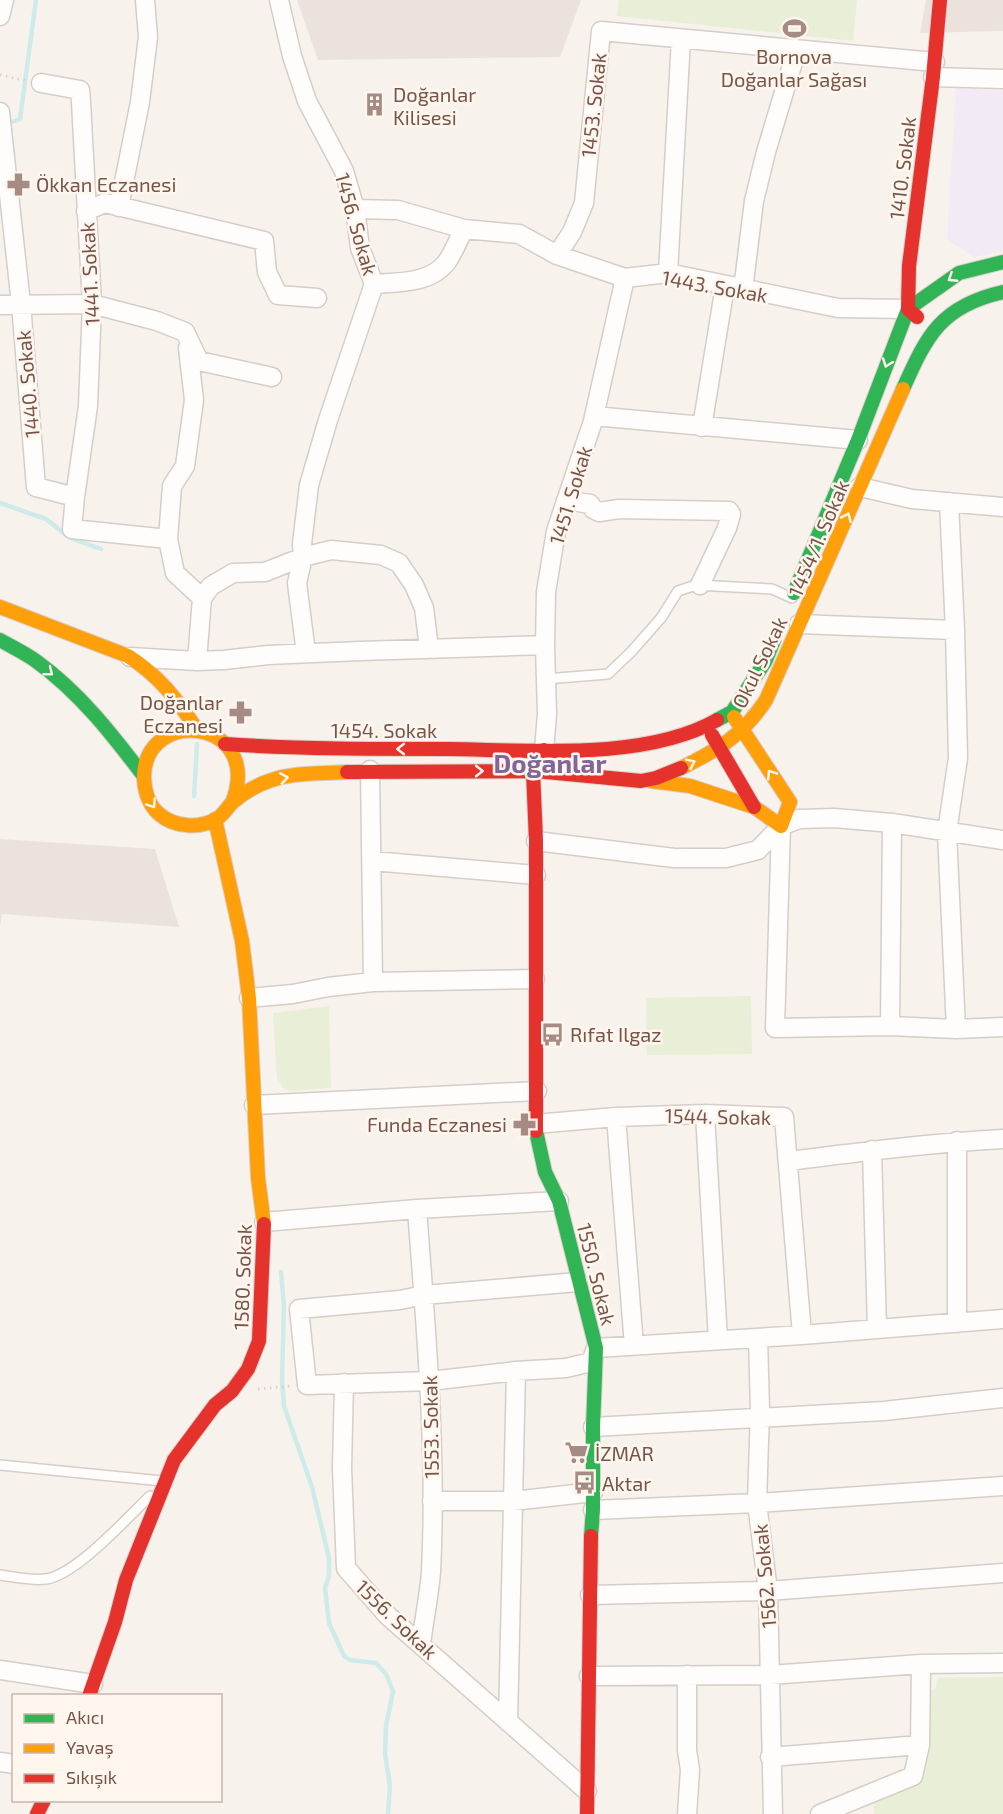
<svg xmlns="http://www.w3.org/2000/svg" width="1003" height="1814" viewBox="0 0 1003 1814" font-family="'Exo 2',sans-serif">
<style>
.industrial{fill:#ebe2dd}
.education{fill:#f2eaf4}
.green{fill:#e8efd6}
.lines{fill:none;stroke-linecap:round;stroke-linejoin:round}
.stream{stroke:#cdebe9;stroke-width:4.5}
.lane-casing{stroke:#d6cdc8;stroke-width:12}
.street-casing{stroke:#d6cdc8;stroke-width:21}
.fast-casing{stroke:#d9ceca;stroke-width:16}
.slow-casing{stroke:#d9ceca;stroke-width:16}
.jam-casing{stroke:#d9ceca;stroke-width:16}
.path{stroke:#dbd1ce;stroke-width:3;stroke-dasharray:1.5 4.5;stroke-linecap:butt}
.lane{stroke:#fefdfc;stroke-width:9}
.street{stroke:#fefdfc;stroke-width:18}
.fast{stroke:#30b455;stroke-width:14}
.slow{stroke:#ff9f0a;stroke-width:14}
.jam{stroke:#e5322d;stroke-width:14}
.oneway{stroke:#fff6ee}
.labels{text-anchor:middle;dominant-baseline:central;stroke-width:5;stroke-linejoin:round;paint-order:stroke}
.poi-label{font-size:20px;fill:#78544a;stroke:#fff6ee;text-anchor:start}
.street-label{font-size:20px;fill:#78544a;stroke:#fff6ee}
.district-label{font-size:26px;font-weight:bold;fill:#82669b;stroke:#fff6ee}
</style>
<rect width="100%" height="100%" fill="#f8f2ec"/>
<path class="industrial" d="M 297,0 L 581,0 L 560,57 L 318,60 Z
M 926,0 L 1003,0 L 1003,31 L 920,33 Z
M 0,839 L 155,849 L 179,927 L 2,914 L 0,927 Z"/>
<path class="education" d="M 956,88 L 1003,91 L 1003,251 L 974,257 L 947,239 Z"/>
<path class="green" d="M 619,0 L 857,0 L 853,41 L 617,16 Z
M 751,996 L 752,1054 L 647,1055 L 646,998 Z
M 329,1006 L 331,1088 L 290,1091 L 284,1089 L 277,1078 L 273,1013 Z
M 1003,1677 L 1003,1814 L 874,1814 L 873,1792 L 907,1776 L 926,1692 L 936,1688 L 937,1678 Z"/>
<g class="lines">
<path class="stream" d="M 9,123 L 20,119 L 36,0
M 0,503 L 46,519 L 70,538 L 101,549
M 194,796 L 197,744
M 281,1272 L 284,1306 L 282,1379 L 284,1406 L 312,1487 L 329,1558 L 329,1576 L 325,1588 L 329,1623 L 344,1656 L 350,1660 L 376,1663 L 386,1674 L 393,1691 L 386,1726 L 385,1754 L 390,1786 L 388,1814"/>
<defs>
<path id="lane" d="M 545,679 L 608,674 L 632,651 L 661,618 L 678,591 L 696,585 L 772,589 L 792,598
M 0,1465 L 162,1481
M 0,1575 C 15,1577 31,1581 46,1579 C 76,1575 127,1518 150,1496"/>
<path id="street" d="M 279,0 L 292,56 L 307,101 L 344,171 L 355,209 L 360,248 L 374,284 L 328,420 L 309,485 L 302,544 L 303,557 L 297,583 L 306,653
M 0,16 L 4,0
M 933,77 L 1003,79
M 41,83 L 80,90 L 81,102 L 92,304 L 88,406 L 75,497
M 0,112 L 21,304 L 36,487 L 75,497 L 72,529 L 168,539
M 119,207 L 140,102 L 148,37 L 145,0
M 355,209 L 398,210 L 464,229 L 519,234 L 557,255 L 625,278 L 668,273 L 838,308 L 908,309
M 86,211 L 105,203 L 264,241 L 267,272 L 278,295 L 317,298
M 557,255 L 572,232 L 584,203 L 601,31 L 935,62
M 668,273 L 681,39
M 374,284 C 398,282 429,284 446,263 C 453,254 458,240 464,229
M 743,290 L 754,201 L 766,152 L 797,49
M 0,305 L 92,304 L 157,321 L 185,332 L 199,361 L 272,377
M 188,348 L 194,400 L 185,466 L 172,486 L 168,539 L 175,573 L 202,598
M 594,416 L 858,440
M 702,427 L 725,286
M 860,487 L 912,499 L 1003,507
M 566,500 L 590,504 L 593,509 L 599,512 L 619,509 L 729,511 L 731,514 L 727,528 L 700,585
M 949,502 L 955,630 L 958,758 L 947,832 L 956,1029
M 799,624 L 955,630
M 130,657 L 197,661 L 224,660 L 268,655 L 360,651 L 545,645
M 197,661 L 202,598 L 211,586 L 233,573 L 265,572 L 303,557 L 331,550 L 381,555 L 399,563 L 414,585 L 424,608 L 429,648
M 544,750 L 547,714 L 545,645 L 546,592 L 556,531 L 593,421 L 625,278
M 370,770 L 373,982
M 781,826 L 775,1028 L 890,1026 L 956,1029 L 1003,1027
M 536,841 L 674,858 L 726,858 L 758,850 L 781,826 L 799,819 L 834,818 L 892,823 L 1003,840
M 372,861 L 536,875
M 249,998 L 293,994 L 328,987 L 373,982 L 535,979
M 890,1026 L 892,823
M 254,1105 L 537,1091
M 705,1114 L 718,1340
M 616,1117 L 634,1346
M 535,1124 L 616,1117 L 705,1114 L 784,1117 L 802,1335
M 957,1141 L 957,1323
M 872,1150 L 877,1329
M 789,1161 C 860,1152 931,1143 1003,1139
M 417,1209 C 426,1330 437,1451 431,1572 C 429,1596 424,1620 421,1644
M 264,1222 L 417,1209 L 559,1201
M 578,1282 L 424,1295 L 400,1300 L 299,1309 L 307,1385 L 430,1381 L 516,1371 L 566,1368 L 591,1362 L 596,1348 L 802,1335 L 1003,1319
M 758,1338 L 760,1410 L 757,1503 L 768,1591 L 773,1814
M 344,1383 L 342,1468 L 346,1568 L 388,1616 L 587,1791
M 593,1427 L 884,1411 L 1003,1398
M 432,1501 L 513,1501 L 593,1492
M 593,1510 L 757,1503 L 1003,1486
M 590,1595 L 768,1591 L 1003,1573
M 0,1670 L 93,1684
M 687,1675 L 687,1750 L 690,1770 L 687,1814
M 589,1676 L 770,1675 L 921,1664 L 1003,1663
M 508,1722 L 516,1371
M 770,1757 L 920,1745
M 0,1762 L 14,1764
M 820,1814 L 913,1776 L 920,1745 L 921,1664"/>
<path id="fast" d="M 903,389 C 927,335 941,306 1003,292
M 794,593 L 858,440 L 908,309 L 959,273 L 1003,262
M 0,640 C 12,647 25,653 36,661 C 79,692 111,733 143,775
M 717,720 L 732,712 L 765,662 L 774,640
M 536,1131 L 545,1172 L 559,1201 L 596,1348 L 593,1427 L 593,1510 L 591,1536"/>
<path id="slow" d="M 0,607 L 128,656 C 158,675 178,700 197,730
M 681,768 C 718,750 743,735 766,700 L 903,389
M 651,781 L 690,786 L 754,807 L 781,826 L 790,802 L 734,717
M 232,803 C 265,720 146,705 144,776 C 144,789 148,804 158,813 C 174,828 201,829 218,818 C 225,813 228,806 234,801 C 244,793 257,785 269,781 C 293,772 321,774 347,772
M 215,819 L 242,941 L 249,998 L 258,1178 L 264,1224"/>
<path id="jam" d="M 917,317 L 908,309 L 909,266 L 933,77 L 940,0
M 712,735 L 754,807
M 225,744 C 299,749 374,749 448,749 C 529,750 645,761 717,720
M 347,772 L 536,771 L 641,781 L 656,778 L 681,768
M 536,1131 L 536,841 L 533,771 L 544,750
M 89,1696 L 115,1622 L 126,1580 L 174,1460 L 215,1405 L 232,1391 L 248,1369 L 259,1341 L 264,1224
M 37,1814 L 44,1800
M 587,1814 L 591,1536"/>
</defs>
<use href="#lane" class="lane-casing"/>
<use href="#street" class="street-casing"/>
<use href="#fast" class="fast-casing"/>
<use href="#slow" class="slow-casing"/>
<use href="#jam" class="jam-casing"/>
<path class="path" d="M 0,75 L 27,81
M 258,1389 L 290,1386"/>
<use href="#lane" class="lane"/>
<use href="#street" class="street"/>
<use href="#fast" class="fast"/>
<use href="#slow" class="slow"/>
<use href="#jam" class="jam"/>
</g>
<defs><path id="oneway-chevron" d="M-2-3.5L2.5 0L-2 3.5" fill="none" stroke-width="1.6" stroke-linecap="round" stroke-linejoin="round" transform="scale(1.5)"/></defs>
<g class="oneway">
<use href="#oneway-chevron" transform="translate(952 278) rotate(147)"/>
<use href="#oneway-chevron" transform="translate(887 363) rotate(110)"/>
<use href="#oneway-chevron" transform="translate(847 517) rotate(-66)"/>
<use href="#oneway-chevron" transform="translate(49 672) rotate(39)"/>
<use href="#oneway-chevron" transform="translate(401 749) rotate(-180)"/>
<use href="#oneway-chevron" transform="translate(691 763) rotate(-26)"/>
<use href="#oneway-chevron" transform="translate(479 771)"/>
<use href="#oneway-chevron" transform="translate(771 774) rotate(-123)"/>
<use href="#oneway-chevron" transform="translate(284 778) rotate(-9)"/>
<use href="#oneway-chevron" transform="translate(152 804) rotate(56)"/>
</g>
<defs>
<symbol id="stadium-bare" viewBox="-9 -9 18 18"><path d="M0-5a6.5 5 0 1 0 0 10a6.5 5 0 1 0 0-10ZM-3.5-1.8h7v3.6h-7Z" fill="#a58b83" stroke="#fff6ee" stroke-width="2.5" paint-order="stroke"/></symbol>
<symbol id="building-bare" viewBox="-9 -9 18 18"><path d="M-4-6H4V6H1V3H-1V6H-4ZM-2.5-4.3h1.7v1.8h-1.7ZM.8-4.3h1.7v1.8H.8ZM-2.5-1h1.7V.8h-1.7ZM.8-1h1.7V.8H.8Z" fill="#a58b83" stroke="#fff6ee" stroke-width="2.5" paint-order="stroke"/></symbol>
<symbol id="pharmacy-bare" viewBox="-9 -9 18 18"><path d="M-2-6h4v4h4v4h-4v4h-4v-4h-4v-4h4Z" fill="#a58b83" stroke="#fff6ee" stroke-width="2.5" paint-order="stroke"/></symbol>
<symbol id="bus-bare" viewBox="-9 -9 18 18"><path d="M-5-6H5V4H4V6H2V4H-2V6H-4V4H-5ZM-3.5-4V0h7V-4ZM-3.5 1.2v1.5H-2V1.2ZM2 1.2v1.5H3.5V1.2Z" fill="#a58b83" stroke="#fff6ee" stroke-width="2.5" paint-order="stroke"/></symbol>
<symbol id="supermarket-bare" viewBox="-9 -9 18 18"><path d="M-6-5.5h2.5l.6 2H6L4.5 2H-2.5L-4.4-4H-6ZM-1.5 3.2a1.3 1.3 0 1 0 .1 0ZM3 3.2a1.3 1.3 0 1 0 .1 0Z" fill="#a58b83" stroke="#fff6ee" stroke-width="2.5" paint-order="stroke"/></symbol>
</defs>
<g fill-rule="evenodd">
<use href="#stadium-bare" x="778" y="12" width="33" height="33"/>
<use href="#building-bare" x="358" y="88" width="33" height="33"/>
<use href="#pharmacy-bare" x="2" y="168" width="33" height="33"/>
<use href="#pharmacy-bare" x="224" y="696" width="33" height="33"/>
<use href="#bus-bare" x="536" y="1018" width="33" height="33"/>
<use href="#pharmacy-bare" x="508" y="1108" width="33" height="33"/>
<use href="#supermarket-bare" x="560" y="1436" width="33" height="33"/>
<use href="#bus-bare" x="568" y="1466" width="33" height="33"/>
</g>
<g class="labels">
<g class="poi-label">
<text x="794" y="56" text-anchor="middle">Bornova<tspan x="794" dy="23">Doğanlar Sağası</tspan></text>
<text x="393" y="94">Doğanlar<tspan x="393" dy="23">Kilisesi</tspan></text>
<text x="36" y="184">Ökkan Eczanesi</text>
<text x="223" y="702" text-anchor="end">Doğanlar<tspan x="223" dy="23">Eczanesi</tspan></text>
<text x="570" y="1034">Rıfat Ilgaz</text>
<text x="507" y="1124" text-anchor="end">Funda Eczanesi</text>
<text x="595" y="1453">İZMAR</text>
<text x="602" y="1483">Aktar</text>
</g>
<g class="street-label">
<text transform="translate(593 105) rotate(-84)">1453. Sokak</text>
<text transform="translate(902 168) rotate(-83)">1410. Sokak</text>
<text transform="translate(357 224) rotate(74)">1456. Sokak</text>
<text transform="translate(89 274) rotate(-93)">1441. Sokak</text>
<text transform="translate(715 286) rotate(10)">1443. Sokak</text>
<text transform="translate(27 384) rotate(-95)">1440. Sokak</text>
<text transform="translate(570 495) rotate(-73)">1451. Sokak</text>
<text transform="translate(818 538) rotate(-67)">1454/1. Sokak</text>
<text transform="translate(759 662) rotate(-64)">Okul Sokak</text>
<text x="384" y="730">1454. Sokak</text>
<text transform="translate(718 1116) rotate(1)">1544. Sokak</text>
<text transform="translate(597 1274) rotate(76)">1550. Sokak</text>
<text transform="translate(242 1277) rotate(-88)">1580. Sokak</text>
<text transform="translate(430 1427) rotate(-91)">1553. Sokak</text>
<text transform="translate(764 1576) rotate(-95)">1562. Sokak</text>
<text transform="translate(397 1619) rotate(44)">1556. Sokak</text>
</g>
<g class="district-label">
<text x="550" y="762">Doğanlar</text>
</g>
</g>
<rect x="12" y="1694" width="210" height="108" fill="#fff6ee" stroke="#c9b5ac" stroke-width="1.5"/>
<rect x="24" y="1714" width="30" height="9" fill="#30b455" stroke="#c9b5ac" stroke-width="1.5"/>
<text x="66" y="1724" font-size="18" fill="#78544a">Akıcı</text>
<rect x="24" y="1744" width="30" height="9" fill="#ff9f0a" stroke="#c9b5ac" stroke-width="1.5"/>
<text x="66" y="1754" font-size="18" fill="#78544a">Yavaş</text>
<rect x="24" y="1774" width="30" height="9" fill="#e5322d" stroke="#c9b5ac" stroke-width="1.5"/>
<text x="66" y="1784" font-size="18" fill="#78544a">Sıkışık</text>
</svg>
